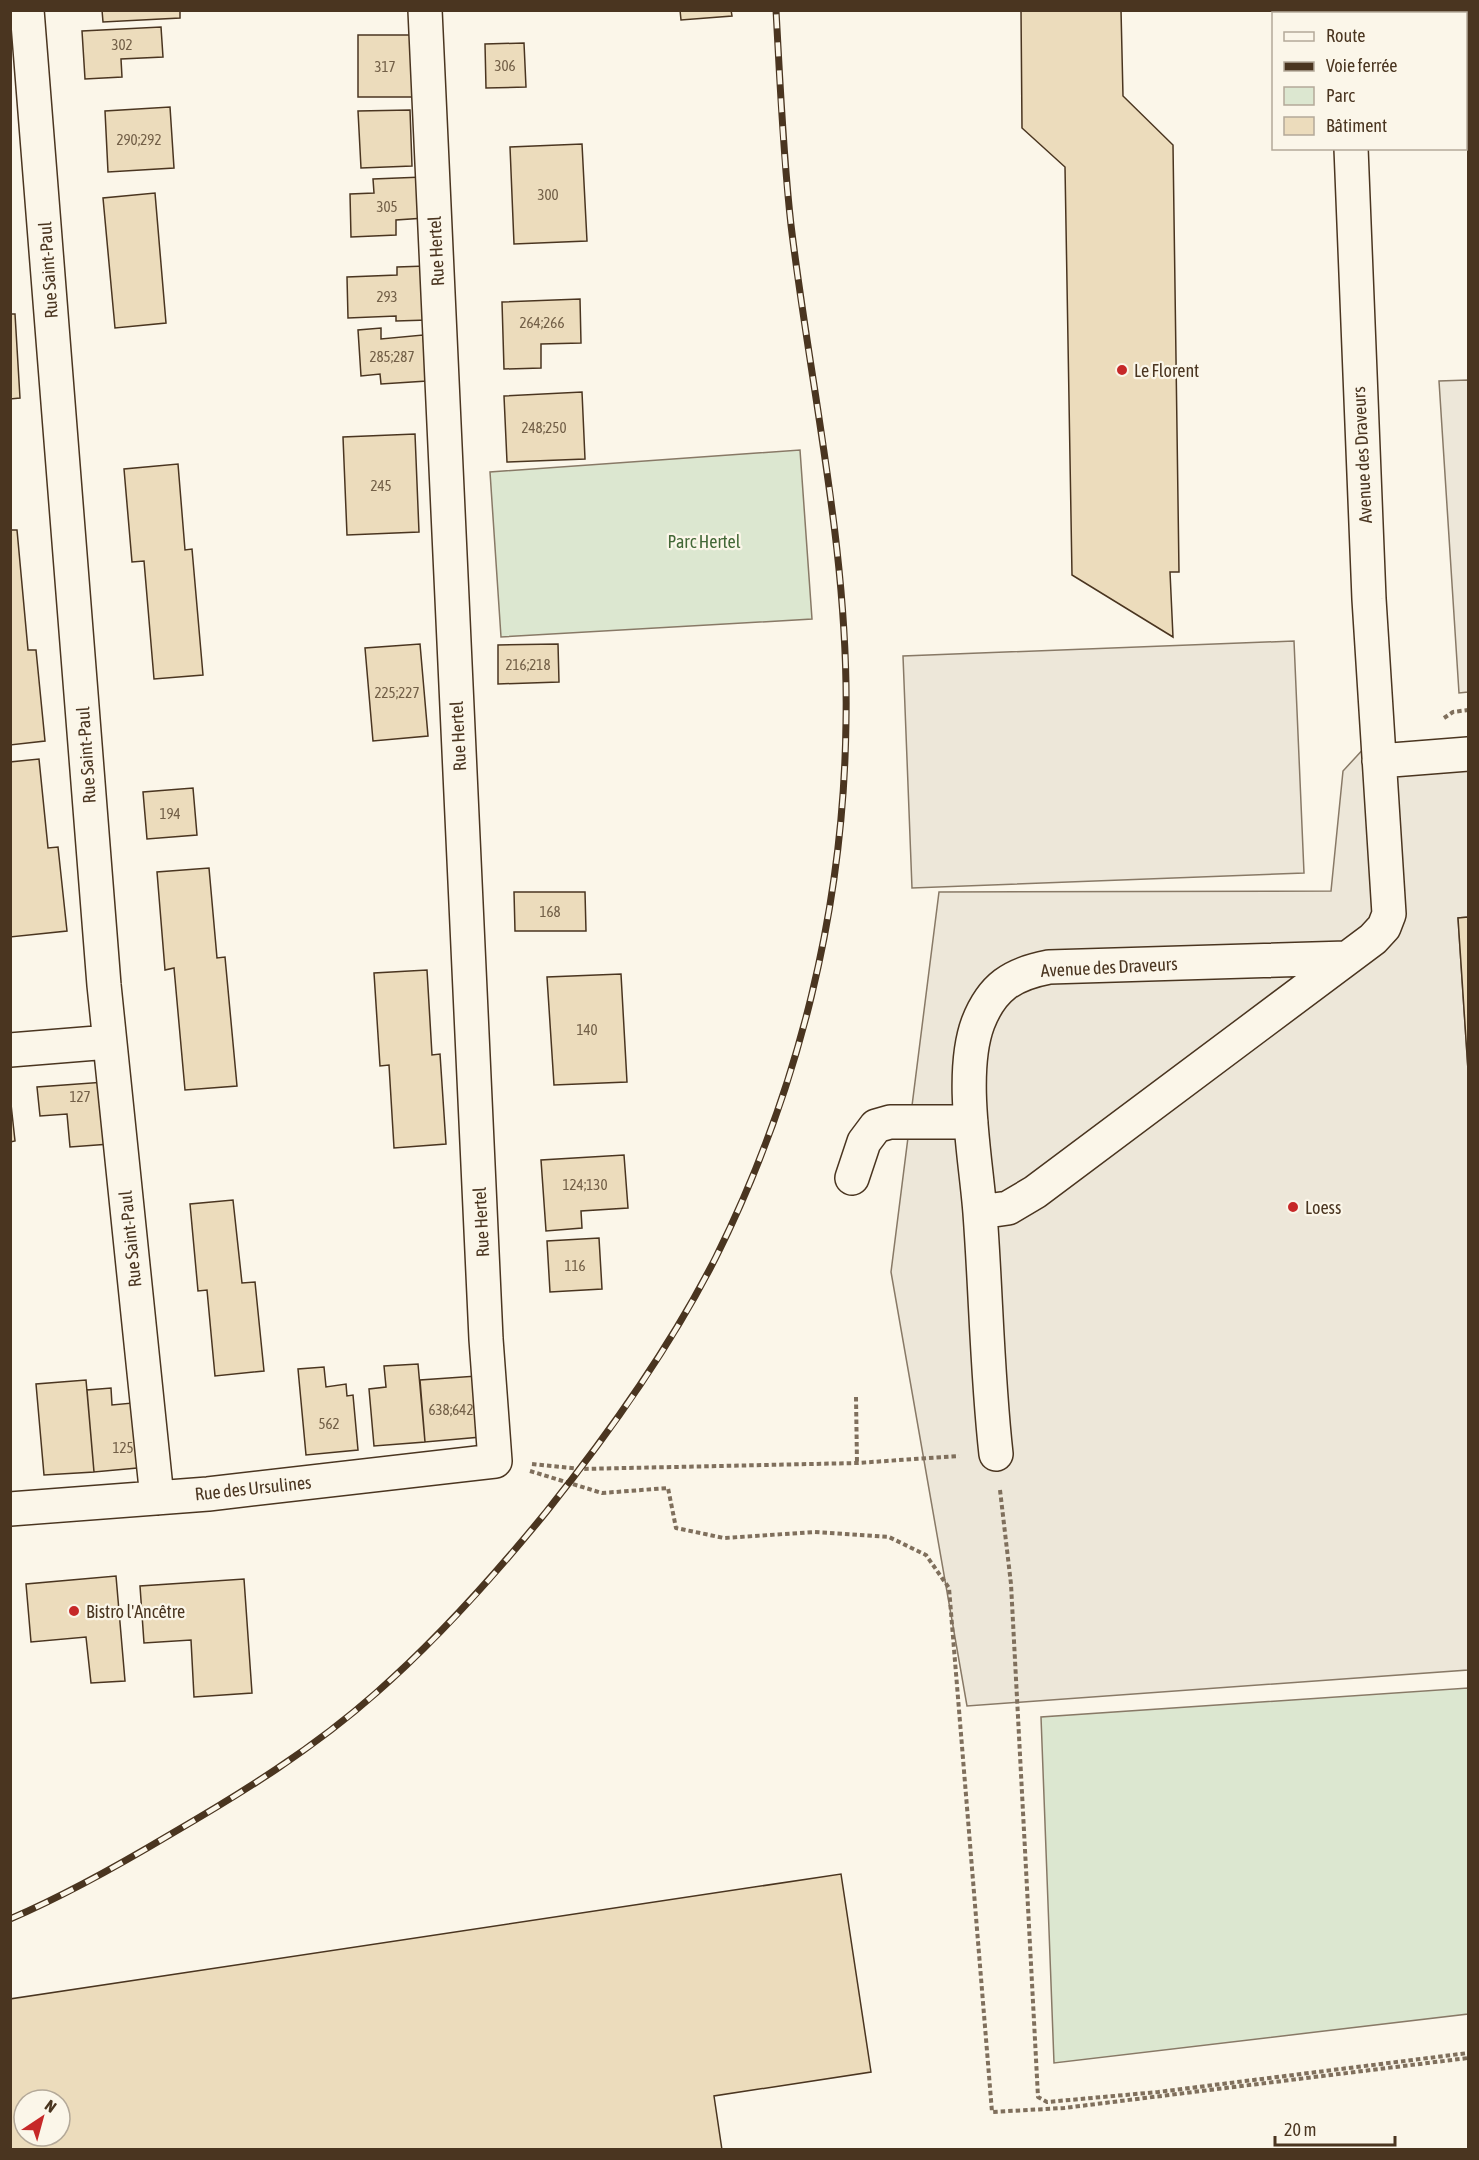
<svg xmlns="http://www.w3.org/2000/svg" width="1479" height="2160" viewBox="0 0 1479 2160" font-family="'Asap Condensed',sans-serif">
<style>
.green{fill:#dce7d0;stroke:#887966;stroke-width:1.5}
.parking{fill:#ede7d9;stroke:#887966;stroke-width:1.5}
.building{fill:#ecdcbc;stroke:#4a3520;stroke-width:1.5;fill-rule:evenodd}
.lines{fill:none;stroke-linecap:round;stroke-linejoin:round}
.minor-casing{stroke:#4a3520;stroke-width:36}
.path{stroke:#7f6f5c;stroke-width:4;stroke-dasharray:4.5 3;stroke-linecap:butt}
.minor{stroke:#fbf6e9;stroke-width:33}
.rail-casing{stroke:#4a3520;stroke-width:7}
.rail{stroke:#fbf6e9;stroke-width:4.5;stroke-dasharray:14;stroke-linecap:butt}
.poi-dot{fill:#c62828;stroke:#fbf6e9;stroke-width:2}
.labels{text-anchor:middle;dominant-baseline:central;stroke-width:4.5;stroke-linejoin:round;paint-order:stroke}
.number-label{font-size:15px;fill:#725f47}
.street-label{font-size:18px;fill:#4a3520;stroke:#fbf6e9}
.poi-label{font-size:18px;fill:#4a3520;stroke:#fbf6e9;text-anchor:start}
.park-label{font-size:18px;fill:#436837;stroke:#fbf6e9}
</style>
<rect width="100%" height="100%" fill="#fbf6e9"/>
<path class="green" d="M 800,450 L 812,619 L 501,637 L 490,472 Z
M 1468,1688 L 1468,2014 L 1054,2063 L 1041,1717 Z"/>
<path class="parking" d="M 1468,380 L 1468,692 L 1459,693 L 1439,381 Z
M 1294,641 L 1304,873 L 912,888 L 903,656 Z
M 1367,745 L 1468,756 L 1468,917 L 1458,918 L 1468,1070 L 1468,1670 L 967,1706 L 891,1272 L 939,892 L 1331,891 L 1343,771 Z"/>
<path class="building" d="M 102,10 L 180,10 L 180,18 L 103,22 Z
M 680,10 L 731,10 L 732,16 L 681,20 Z
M 1021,10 L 1121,10 L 1123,96 L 1173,145 L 1179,572 L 1170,572 L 1173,637 L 1072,575 L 1065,167 L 1022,128 Z
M 161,27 L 163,57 L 121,59 L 122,77 L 85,79 L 82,31 Z
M 358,35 L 413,35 L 412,97 L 358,97 Z
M 524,43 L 526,87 L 486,88 L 485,44 Z
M 170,107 L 174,168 L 108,172 L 105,111 Z
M 410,110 L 412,166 L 361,168 L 358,111 Z
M 582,144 L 587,241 L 514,244 L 510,147 Z
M 423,177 L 425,218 L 396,220 L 396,235 L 351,237 L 350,194 L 374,193 L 373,179 Z
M 155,193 L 166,323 L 115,328 L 103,198 Z
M 426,266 L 428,320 L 396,321 L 396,316 L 348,318 L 347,277 L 397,275 L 397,267 Z
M 580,299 L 581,343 L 541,344 L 541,368 L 504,369 L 502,302 Z
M 10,314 L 15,314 L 20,398 L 10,399 Z
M 381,328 L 381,339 L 423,335 L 427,381 L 381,384 L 380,374 L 361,376 L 358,330 Z
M 582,392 L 585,459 L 507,462 L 504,396 Z
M 415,434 L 419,532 L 347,535 L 343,437 Z
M 178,464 L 185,550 L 192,549 L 203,675 L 154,679 L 144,561 L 132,562 L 124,469 Z
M 10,530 L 17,530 L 28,650 L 36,650 L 45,741 L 10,745 Z
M 420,644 L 428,736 L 373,741 L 365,648 Z
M 558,644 L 559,682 L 498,684 L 498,645 Z
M 39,759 L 48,848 L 58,847 L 67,931 L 10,937 L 10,762 Z
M 193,788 L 197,835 L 147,839 L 143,792 Z
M 209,868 L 217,958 L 225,957 L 237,1086 L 185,1090 L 174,968 L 165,970 L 157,872 Z
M 514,892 L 585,892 L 586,931 L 515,931 Z
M 1468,917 L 1468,1070 L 1458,918 Z
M 427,970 L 432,1055 L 440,1054 L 446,1144 L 394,1148 L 389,1065 L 380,1066 L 374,973 Z
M 621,974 L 627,1082 L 554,1085 L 547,977 Z
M 105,1082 L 110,1144 L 70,1147 L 67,1114 L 40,1116 L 37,1087 Z
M 10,1095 L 15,1141 L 10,1142 Z
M 624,1155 L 628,1208 L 581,1211 L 582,1228 L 546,1231 L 541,1160 Z
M 233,1200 L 242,1283 L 255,1282 L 264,1371 L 215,1376 L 207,1290 L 198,1291 L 190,1204 Z
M 599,1238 L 602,1289 L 550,1292 L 547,1241 Z
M 418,1364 L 425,1442 L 374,1446 L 369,1389 L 386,1387 L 384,1366 Z
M 324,1367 L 326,1387 L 346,1384 L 347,1396 L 353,1395 L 358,1450 L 306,1455 L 298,1369 Z
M 477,1376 L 481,1437 L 425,1442 L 420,1380 Z
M 86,1380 L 94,1472 L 44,1475 L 36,1384 Z
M 111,1388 L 112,1405 L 143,1402 L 148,1467 L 94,1472 L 87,1390 Z
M 116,1576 L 125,1681 L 91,1683 L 86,1637 L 31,1642 L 26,1584 Z
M 244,1579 L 252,1693 L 194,1697 L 191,1640 L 144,1643 L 140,1586 Z
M 841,1874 L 871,2072 L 714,2096 L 722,2150 L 10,2150 L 10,1999 ZM 24,2100 L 60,2100 L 60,2136 L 24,2136 Z"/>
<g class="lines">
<defs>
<path id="minor" d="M 27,10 L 104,985 L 157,1498
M 1346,10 L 1346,14
M 1379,761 L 1468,754
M 10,1050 L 109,1042
M 852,1178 L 864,1142 L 876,1126 L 890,1122 L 971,1122
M 980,1212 L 1008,1208 L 1035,1192 L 1373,939 L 1384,927 L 1389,914 L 1369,599 L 1351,148
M 996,1454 C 987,1374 986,1293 980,1213 C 976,1159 959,1074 978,1023 C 992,987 1012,974 1049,967 L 1347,958
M 10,1509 L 208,1494 L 495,1461 L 486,1339 L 425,10"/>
</defs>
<use href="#minor" class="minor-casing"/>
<path class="path" d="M 1444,718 L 1453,712 L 1468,710
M 856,1397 L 857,1463
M 532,1464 L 581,1469 L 857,1463 L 959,1456
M 530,1471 L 602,1493 L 668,1488 L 676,1528 L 724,1538 L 814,1532 L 889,1537 L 926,1555 L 949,1588 L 992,2112 L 1064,2108 L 1468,2058
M 1000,1490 L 1011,1584 L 1038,2097 L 1047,2102 L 1158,2092 L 1468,2053"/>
<use href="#minor" class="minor"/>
<defs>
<path id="rail" d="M 10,1919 C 66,1895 119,1865 171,1834 C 242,1793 314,1748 376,1693 C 439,1638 494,1576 547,1511 C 610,1432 670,1348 716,1257 C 799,1090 844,907 846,721 C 849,554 811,391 791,225 C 783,154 780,82 776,10"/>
</defs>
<use href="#rail" class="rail-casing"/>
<use href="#rail" class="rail"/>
</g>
<g class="poi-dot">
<circle cx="1122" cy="370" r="6"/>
<circle cx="1293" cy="1207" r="6"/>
<circle cx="74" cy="1611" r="6"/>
</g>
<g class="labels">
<g class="number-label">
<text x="122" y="44">302</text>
<text x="505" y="65">306</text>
<text x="385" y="66">317</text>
<text x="139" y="139">290;292</text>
<text x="548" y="194">300</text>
<text x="387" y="206">305</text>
<text x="387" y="296">293</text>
<text x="542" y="322">264;266</text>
<text x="392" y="356">285;287</text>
<text x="544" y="427">248;250</text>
<text x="381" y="485">245</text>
<text x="528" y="664">216;218</text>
<text x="397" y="692">225;227</text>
<text x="170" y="813">194</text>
<text x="550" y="911">168</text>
<text x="587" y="1029">140</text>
<text x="80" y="1096">127</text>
<text x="585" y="1184">124;130</text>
<text x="575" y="1265">116</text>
<text x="451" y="1409">638;642</text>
<text x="329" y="1423">562</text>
<text x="123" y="1447">125</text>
</g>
<g class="street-label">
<text transform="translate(436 251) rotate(-93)">Rue Hertel</text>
<text transform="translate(48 270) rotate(-94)">Rue Saint-Paul</text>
<text transform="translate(1362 455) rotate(-93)">Avenue des Draveurs</text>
<text transform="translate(458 736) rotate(-93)">Rue Hertel</text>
<text transform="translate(86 755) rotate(-94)">Rue Saint-Paul</text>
<text transform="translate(1109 967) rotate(-3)">Avenue des Draveurs</text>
<text transform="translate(481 1222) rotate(-93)">Rue Hertel</text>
<text transform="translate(130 1239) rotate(-96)">Rue Saint-Paul</text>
<text transform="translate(253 1488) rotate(-6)">Rue des Ursulines</text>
</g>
<g class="poi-label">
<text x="1134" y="370">Le Florent</text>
<text x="1305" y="1207">Loess</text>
<text x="86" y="1611">Bistro l'Ancêtre</text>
</g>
<g class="park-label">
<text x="704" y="541">Parc Hertel</text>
</g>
</g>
<rect width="1479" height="2160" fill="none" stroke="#4a3520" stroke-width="24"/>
<rect x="1272" y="12" width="195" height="138" fill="#fbf6e9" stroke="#b4a999" stroke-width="1.5"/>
<rect x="1284" y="32" width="30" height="9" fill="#fbf6e9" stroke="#b4a999" stroke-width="1.5"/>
<text x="1326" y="42" font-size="18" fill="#4a3520">Route</text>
<rect x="1284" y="62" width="30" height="9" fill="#4a3520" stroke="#b4a999" stroke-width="1.5"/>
<text x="1326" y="72" font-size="18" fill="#4a3520">Voie ferrée</text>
<rect x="1284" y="87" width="30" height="18" fill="#dce7d0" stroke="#b4a999" stroke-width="1.5"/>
<text x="1326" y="102" font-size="18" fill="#4a3520">Parc</text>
<rect x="1284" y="117" width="30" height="18" fill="#ecdcbc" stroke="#b4a999" stroke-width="1.5"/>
<text x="1326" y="132" font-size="18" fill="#4a3520">Bâtiment</text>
<g transform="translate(42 2118) rotate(36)"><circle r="28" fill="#fbf6e9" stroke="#b4a999" stroke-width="1.5"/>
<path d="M0-4.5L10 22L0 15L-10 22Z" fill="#c62828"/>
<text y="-9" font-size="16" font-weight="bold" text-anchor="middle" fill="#4a3520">N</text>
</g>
<path d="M1275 2136v9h120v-9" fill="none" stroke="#4a3520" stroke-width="3"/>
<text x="1284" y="2136" font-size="18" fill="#4a3520" stroke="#fbf6e9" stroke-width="4.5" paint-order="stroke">20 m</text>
</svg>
